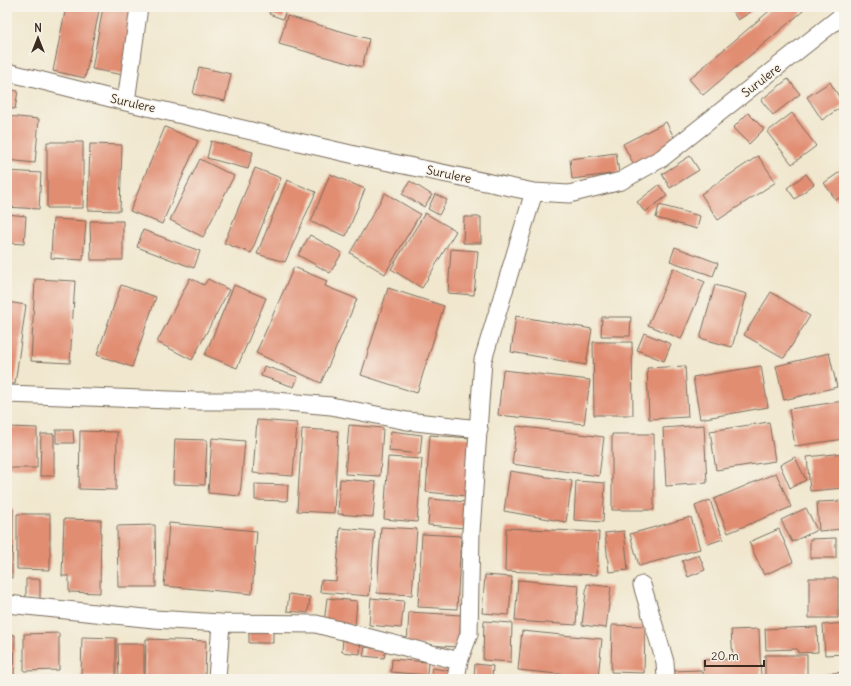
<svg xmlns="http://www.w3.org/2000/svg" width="851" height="686" viewBox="0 0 851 686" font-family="Delius,sans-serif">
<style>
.building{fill:#e18d72}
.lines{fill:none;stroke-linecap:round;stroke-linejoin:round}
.minor-casing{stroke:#7a6c5c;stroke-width:19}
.minor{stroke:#fff;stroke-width:17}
.labels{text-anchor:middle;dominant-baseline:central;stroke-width:3;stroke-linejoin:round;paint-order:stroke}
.street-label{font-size:12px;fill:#3b2a1e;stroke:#f7f3e8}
</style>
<rect width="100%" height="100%" fill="#f7f3e8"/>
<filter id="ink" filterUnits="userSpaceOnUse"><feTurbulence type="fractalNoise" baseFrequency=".025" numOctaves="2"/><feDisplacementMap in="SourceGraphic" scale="8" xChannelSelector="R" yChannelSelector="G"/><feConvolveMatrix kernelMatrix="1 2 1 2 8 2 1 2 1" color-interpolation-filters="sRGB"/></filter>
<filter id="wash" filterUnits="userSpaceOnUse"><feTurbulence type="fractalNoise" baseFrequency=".012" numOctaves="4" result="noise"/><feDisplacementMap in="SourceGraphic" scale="16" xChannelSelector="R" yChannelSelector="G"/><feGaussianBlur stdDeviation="0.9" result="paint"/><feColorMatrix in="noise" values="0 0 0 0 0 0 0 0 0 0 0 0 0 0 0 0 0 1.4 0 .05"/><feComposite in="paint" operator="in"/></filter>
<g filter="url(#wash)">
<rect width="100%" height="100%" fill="#f0e7ce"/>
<g id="blocks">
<path class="building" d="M 66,7 L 77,7 L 99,11 L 85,78 L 53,71 Z
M 103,7 L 135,7 L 123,75 L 92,69 Z
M 272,7 L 287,7 L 283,19 L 269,14 Z
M 730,7 L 758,7 L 738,20 Z
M 774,7 L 800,7 L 803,11 L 703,95 L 689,79 Z
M 287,16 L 369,39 L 362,67 L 279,44 Z
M 199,67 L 231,74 L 225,101 L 193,94 Z
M 788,79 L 800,94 L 773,115 L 761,100 Z
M 830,82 L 844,105 L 822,120 L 807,97 Z
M 7,89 L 18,91 L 15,109 L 7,108 Z
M 748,113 L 764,129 L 749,144 L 733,128 Z
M 792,113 L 816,146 L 792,164 L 767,132 Z
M 7,116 L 39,119 L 35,163 L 7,160 Z
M 666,122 L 677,143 L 634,165 L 623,144 Z
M 165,127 L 198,141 L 162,224 L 130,211 Z
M 211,141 L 253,152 L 248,169 L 207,158 Z
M 47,142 L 83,142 L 83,208 L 47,208 Z
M 90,144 L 122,145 L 120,211 L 88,210 Z
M 616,153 L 619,173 L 572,179 L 570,159 Z
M 690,156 L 699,170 L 670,188 L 662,174 Z
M 758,156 L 776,182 L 718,220 L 701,194 Z
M 200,159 L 234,176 L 203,237 L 170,220 Z
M 255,168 L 281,178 L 251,253 L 224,243 Z
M 844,169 L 844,195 L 836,200 L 824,183 Z
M 7,171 L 41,173 L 39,209 L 7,207 Z
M 330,174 L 365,189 L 346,236 L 311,222 Z
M 806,174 L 814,184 L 795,199 L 787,188 Z
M 287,180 L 316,192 L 285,262 L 257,254 Z
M 410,181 L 432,195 L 424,207 L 402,194 Z
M 659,185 L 667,196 L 645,212 L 637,202 Z
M 385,193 L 420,214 L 385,274 L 350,253 Z
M 435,194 L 447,200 L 439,215 L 428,209 Z
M 659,205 L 700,216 L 697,229 L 656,218 Z
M 425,213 L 456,231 L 422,288 L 391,269 Z
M 7,214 L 26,216 L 24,244 L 7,243 Z
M 464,217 L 481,217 L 481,243 L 463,243 Z
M 53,219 L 86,221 L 83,260 L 51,258 Z
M 90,221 L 123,221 L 123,260 L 91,260 Z
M 143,230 L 200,251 L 194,268 L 137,247 Z
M 310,235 L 342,253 L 330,273 L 298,255 Z
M 675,247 L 718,263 L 713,276 L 670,261 Z
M 451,249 L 478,251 L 474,295 L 448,293 Z
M 294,267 L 327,281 L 325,286 L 357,299 L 321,383 L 256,353 Z
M 673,268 L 705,282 L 681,339 L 648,325 Z
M 190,278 L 204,285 L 208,279 L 229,290 L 192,360 L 157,342 Z
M 35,279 L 75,281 L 70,363 L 31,361 Z
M 121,285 L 156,297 L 132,367 L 97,355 Z
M 234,285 L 266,298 L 237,368 L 205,355 Z
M 715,285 L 747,294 L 732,347 L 700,338 Z
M 388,288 L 444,306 L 417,393 L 361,375 Z
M 771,292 L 810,316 L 784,358 L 744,335 Z
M 7,302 L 26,305 L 15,384 L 7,383 Z
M 516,316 L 592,329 L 586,365 L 511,352 Z
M 602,317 L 631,317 L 630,336 L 601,336 Z
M 644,333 L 671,344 L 664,361 L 637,350 Z
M 593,342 L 632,342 L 633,415 L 594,415 Z
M 829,353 L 837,387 L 784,400 L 776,366 Z
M 264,366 L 298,377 L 294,387 L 261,376 Z
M 685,366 L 688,417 L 649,419 L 647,368 Z
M 761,366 L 768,407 L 700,419 L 693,377 Z
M 503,370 L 590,380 L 584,424 L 498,415 Z
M 844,401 L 844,439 L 795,446 L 789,409 Z
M 257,420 L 297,423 L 293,476 L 253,473 Z
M 769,422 L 775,461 L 716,470 L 710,431 Z
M 349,425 L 383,428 L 380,476 L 345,474 Z
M 704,425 L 707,483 L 666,486 L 663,428 Z
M 517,426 L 604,437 L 599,476 L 512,464 Z
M 7,427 L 37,428 L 37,468 L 7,468 Z
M 302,429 L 338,431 L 334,513 L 297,511 Z
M 56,430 L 73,430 L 74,443 L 56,443 Z
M 80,431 L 117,432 L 116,490 L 79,489 Z
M 391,431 L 422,435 L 420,454 L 389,451 Z
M 41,434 L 54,434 L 54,476 L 40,476 Z
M 612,434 L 654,434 L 654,510 L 612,510 Z
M 430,435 L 471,438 L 467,496 L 426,492 Z
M 212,438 L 245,441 L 240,496 L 208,493 Z
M 175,439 L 207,440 L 205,485 L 173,484 Z
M 844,453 L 844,488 L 810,491 L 807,457 Z
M 388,457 L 422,459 L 417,522 L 384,519 Z
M 795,457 L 806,480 L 790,488 L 780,465 Z
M 510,471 L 572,481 L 566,522 L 504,511 Z
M 776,473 L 791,507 L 728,533 L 714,499 Z
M 340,479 L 376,482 L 373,517 L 338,514 Z
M 576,481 L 605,483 L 603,522 L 574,520 Z
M 255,484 L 288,485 L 287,501 L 255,500 Z
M 430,499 L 467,502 L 465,528 L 428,525 Z
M 710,500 L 723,539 L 708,544 L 695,506 Z
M 844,501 L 844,529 L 819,531 L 817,502 Z
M 806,508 L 817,530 L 792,542 L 781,520 Z
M 7,509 L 13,509 L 12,578 L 7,578 Z
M 17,514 L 50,514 L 50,570 L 17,569 Z
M 691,517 L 700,549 L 639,566 L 630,534 Z
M 64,519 L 101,520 L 100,593 L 69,592 L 69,576 L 62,576 Z
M 169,523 L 257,531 L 252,594 L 164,586 Z
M 155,525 L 156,587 L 118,587 L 117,526 Z
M 381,527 L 417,529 L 412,595 L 377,593 Z
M 340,528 L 375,531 L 369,596 L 320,592 L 321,580 L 336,581 Z
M 506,528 L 599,532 L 597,575 L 505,571 Z
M 779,529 L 793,562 L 764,575 L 749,542 Z
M 624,531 L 628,570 L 609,572 L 605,533 Z
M 422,534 L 461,536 L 457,609 L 418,607 Z
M 836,538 L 836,558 L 810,558 L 810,539 Z
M 699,555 L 705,570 L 688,577 L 682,561 Z
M 485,575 L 512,577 L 509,615 L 482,613 Z
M 809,578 L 838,578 L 838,618 L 809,618 Z
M 26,579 L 40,579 L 40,600 L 26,599 Z
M 518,580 L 579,585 L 576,625 L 515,621 Z
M 587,584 L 611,587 L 606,628 L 582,625 Z
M 289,594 L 310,597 L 308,613 L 287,611 Z
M 327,598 L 357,601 L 355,626 L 324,623 Z
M 371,598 L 404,601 L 401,628 L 369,625 Z
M 409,612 L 461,615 L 459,647 L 407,644 Z
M 484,621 L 512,623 L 511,662 L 483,660 Z
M 844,623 L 844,654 L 825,655 L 823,625 Z
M 249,625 L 273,625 L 273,643 L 249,643 Z
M 612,625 L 645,626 L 644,673 L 611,672 Z
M 817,627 L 818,652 L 798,653 L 797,649 L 766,650 L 765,629 Z
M 759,629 L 761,679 L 704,679 L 703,660 L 733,659 L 731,630 Z
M 522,631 L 602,639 L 598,678 L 518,670 Z
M 59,633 L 59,670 L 24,671 L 24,634 Z
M 7,634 L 15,635 L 14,679 L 7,679 Z
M 82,637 L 116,638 L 116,676 L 81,676 Z
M 343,637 L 361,639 L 360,654 L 342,652 Z
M 146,639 L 206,641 L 205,679 L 145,678 Z
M 118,644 L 144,644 L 144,679 L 119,679 Z
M 365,647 L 386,650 L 384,658 L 363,656 Z
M 765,655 L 807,655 L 807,679 L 765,679 Z
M 392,659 L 428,662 L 427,675 L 391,672 Z
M 475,664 L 493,666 L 492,679 L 474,679 Z
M 432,668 L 451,671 L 449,679 L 430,679 Z
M 701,670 L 701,679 L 673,679 L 673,671 Z
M 844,672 L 844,679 L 812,679 L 811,675 Z
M 26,676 L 53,678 L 53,679 L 26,679 Z"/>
</g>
</g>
<g filter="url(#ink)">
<use href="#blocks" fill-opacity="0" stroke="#7a6c5c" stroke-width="1"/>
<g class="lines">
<defs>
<path id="minor" d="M 7,72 L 126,102 L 355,155 L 534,192 L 569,194 L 621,181 L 662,158 L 844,14
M 126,102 L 139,7
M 7,394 L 197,401 L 276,401 L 331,406 L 407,421 L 479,429
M 642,585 L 665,662 L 666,679
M 7,604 L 154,619 L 221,623 L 316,624 L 459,661
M 217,679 L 221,623
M 456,679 L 459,661 L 469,634 L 471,532 L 483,360 L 534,192"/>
</defs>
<use href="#minor" class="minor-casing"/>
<use href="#minor" class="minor"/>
</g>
</g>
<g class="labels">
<g class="street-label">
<text transform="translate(761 80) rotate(-38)">Surulere</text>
<text transform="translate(133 103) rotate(13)">Surulere</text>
<text transform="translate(449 174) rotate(12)">Surulere</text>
</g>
</g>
<rect width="851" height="686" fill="none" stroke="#f7f3e8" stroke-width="24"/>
<g transform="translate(38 38)" stroke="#f7f3e8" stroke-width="3" paint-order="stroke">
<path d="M0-3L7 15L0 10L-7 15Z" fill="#3b2a1e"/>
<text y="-6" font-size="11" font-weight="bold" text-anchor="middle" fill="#3b2a1e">N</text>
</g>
<path d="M705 660v6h59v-6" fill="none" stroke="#3b2a1e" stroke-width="2"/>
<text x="711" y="660" font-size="12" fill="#3b2a1e" stroke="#f7f3e8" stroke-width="3" paint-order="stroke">20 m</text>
</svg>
